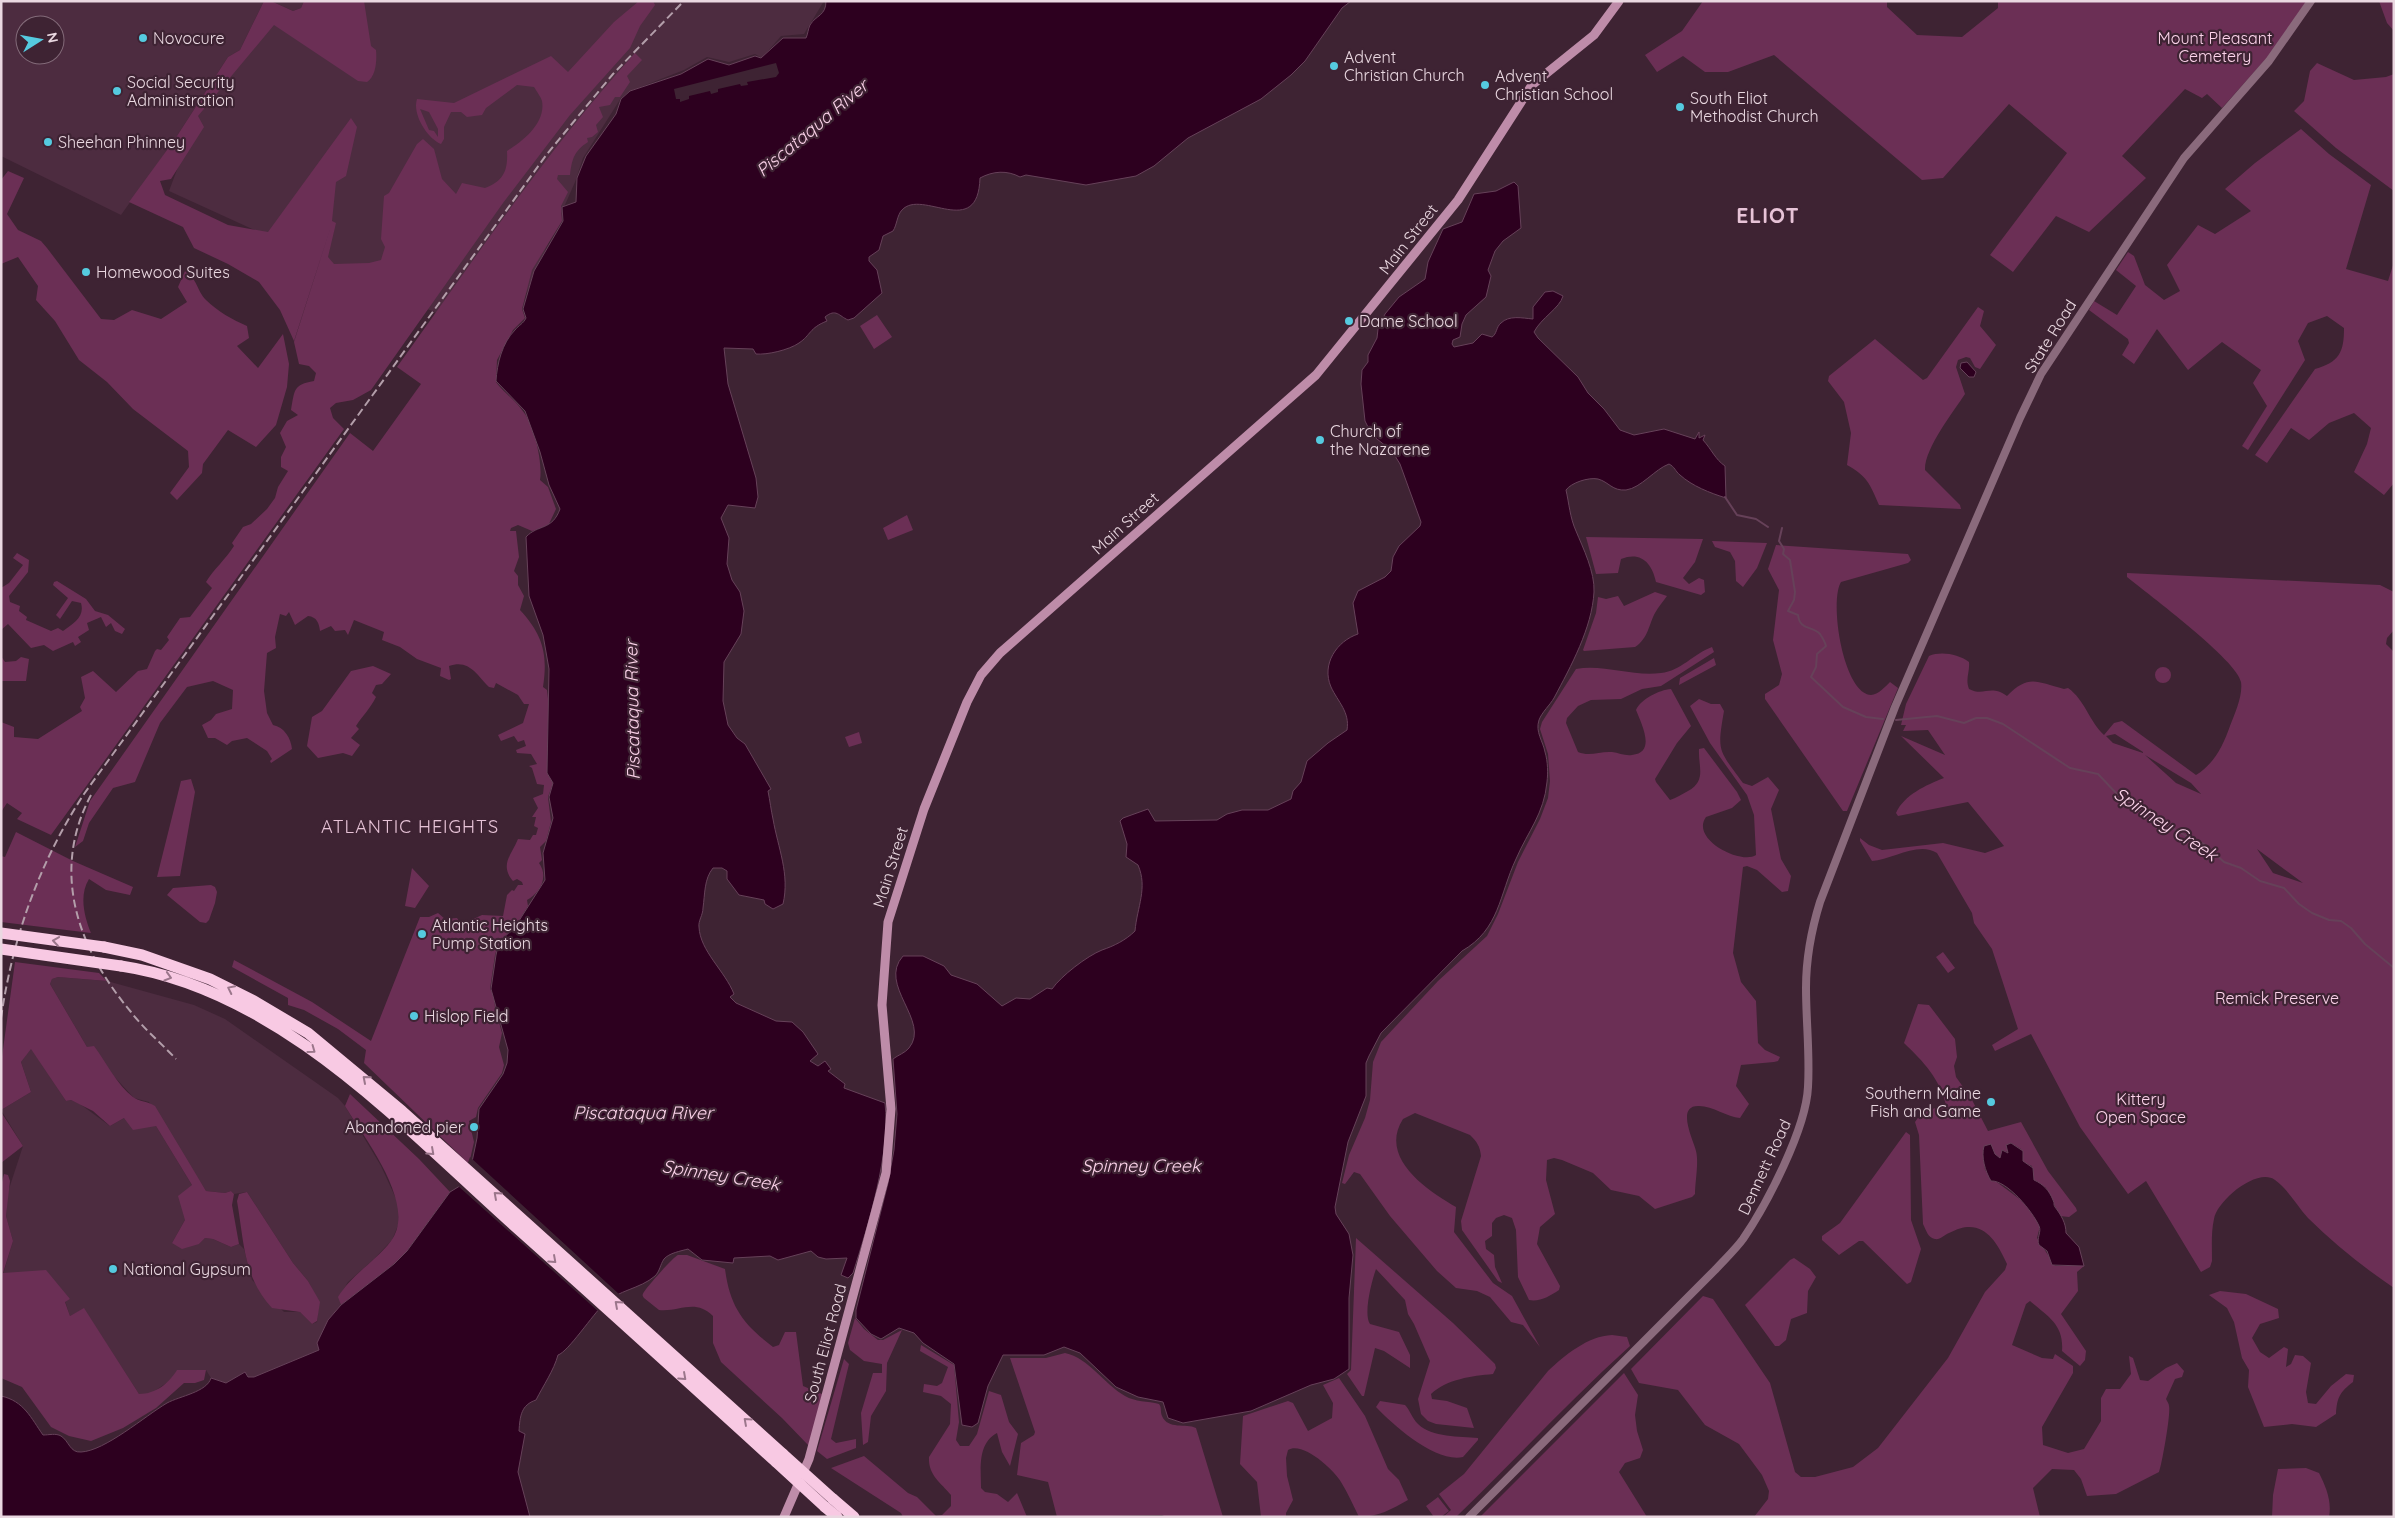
<svg xmlns="http://www.w3.org/2000/svg" width="2395" height="1518" viewBox="0 0 2395 1518" font-family="Quicksand,sans-serif">
<style>
.built{fill:#4d2c40;fill-rule:evenodd}
.green{fill:#6b2f55;fill-rule:evenodd}
.water{fill:#2d001f;stroke:#664159}
.pier{fill:#3e2333}
.lines{fill:none;stroke-linecap:round;stroke-linejoin:round}
.stream{stroke:#664159;stroke-width:2}
.tertiary{stroke:#8a6a7c;stroke-width:8}
.secondary{stroke:#be8ca9;stroke-width:9}
.motorway{stroke:#f8c9e3;stroke-width:11}
.rail{stroke:#b39eaa;stroke-width:2;stroke-dasharray:8 4;stroke-linecap:butt}
.motorway-bridge{stroke:#f8c9e3;stroke-width:11}
.oneway{stroke:#9b768b}
.poi-dot{fill:#55cadf;stroke:#3e2333;stroke-width:2}
.labels{text-anchor:middle;dominant-baseline:central;stroke-width:4.5;stroke-linejoin:round;paint-order:stroke}
.poi-label{font-size:16px;fill:#ead8e1;stroke:#3e2333;text-anchor:start}
.park-label{font-size:16px;fill:#fdd4eb;stroke:#3e2333}
.street-label{font-size:16px;fill:#ead8e1;stroke:#3e2333}
.water-label{font-size:18px;font-style:italic;fill:#fcd3ea;stroke:#3e2333}
.neighbourhood-label{font-size:18px;letter-spacing:1px;fill:#e7c3d7;stroke:#3e2333}
.district-label{font-size:21px;font-weight:bold;letter-spacing:1px;fill:#e7c3d7;stroke:#3e2333}
</style>
<rect width="100%" height="100%" fill="#3e2333"/>
<path class="built" d="M 1,1 L 264,1 L 240,50 L 228,57 L 175,139 L 121,215 L 1,156 ZM 25,25 L 55,25 L 55,55 L 25,55 Z
M 271,1 L 304,1 L 301,8 L 293,11 Z
M 308,1 L 824,1 L 804,34 L 781,36 L 762,58 L 755,54 L 729,62 L 707,57 L 684,70 L 630,91 L 621,98 L 583,158 L 575,182 L 504,344 L 169,191 L 198,114 L 273,17 L 298,26 Z
M 58,977 L 107,981 L 194,1005 L 225,1019 L 338,1098 L 345,1106 L 381,1166 L 398,1203 L 399,1223 L 392,1240 L 374,1259 L 348,1282 L 339,1297 L 341,1305 L 328,1320 L 319,1350 L 254,1377 L 248,1377 L 245,1372 L 226,1383 L 211,1378 L 206,1370 L 171,1380 L 150,1394 L 139,1394 L 84,1309 L 70,1316 L 65,1301 L 70,1299 L 3,1274 L 13,1241 L 6,1216 L 8,1192 L 23,1146 L 1,1110 L 31,1092 L 21,1062 L 31,1048 L 66,1101 L 71,1100 L 80,1104 L 110,1126 L 124,1118 L 156,1126 L 192,1185 L 185,1220 L 172,1243 L 199,1244 L 205,1238 L 213,1239 L 231,1247 L 239,1244 L 244,1249 L 252,1280 L 284,1312 L 300,1312 L 312,1324 L 317,1322 L 319,1302 L 308,1281 L 293,1263 L 247,1192 L 234,1194 L 231,1191 L 225,1193 L 206,1191 L 149,1102 L 134,1098 L 87,1047 L 50,984 L 52,979 Z"/>
<path class="green" d="M 264,1 L 271,1 L 293,11 L 301,8 L 304,1 L 364,1 L 371,46 L 376,50 C 377,61 376,76 367,82 L 358,81 L 274,25 L 198,116 L 204,127 L 171,179 L 160,181 L 165,195 L 228,225 L 268,232 L 351,118 L 357,127 L 346,176 L 336,182 L 332,221 L 336,223 L 328,257 L 334,264 L 369,263 L 381,260 L 385,247 L 381,239 L 384,196 L 389,193 L 417,144 L 423,139 L 434,149 L 442,179 L 456,194 L 462,183 L 485,188 C 504,181 508,170 507,151 C 523,141 546,123 542,101 C 541,97 537,92 534,87 L 517,85 L 486,108 L 482,115 L 467,117 L 461,112 L 451,112 L 444,127 L 444,139 L 441,144 C 427,138 412,114 417,99 L 454,103 L 551,56 L 568,72 L 614,22 L 639,1 L 653,1 L 655,5 L 640,26 L 630,48 L 570,115 L 503,203 L 371,390 L 353,400 L 336,403 L 330,408 L 333,418 L 344,429 L 51,835 L 17,819 L 22,813 L 7,803 L 1,812 L 1,722 L 14,727 L 14,737 L 38,739 L 82,711 L 80,707 L 85,698 L 81,677 L 93,671 L 116,692 L 138,671 L 147,669 L 155,651 L 157,649 L 161,650 L 169,640 L 167,637 L 180,618 L 190,617 L 212,588 L 206,582 C 214,569 225,560 234,546 L 232,543 L 243,527 L 251,524 L 267,509 L 275,498 L 278,487 L 288,471 L 281,467 L 281,457 L 286,447 L 280,433 L 287,421 L 298,415 L 291,410 C 295,389 293,385 314,381 L 316,373 L 309,366 L 299,364 L 294,342 L 332,223 L 294,341 L 280,310 L 259,282 L 228,264 L 194,248 L 183,227 L 129,202 L 175,139 L 228,57 L 240,50 ZM 420,109 L 429,112 L 438,129 L 438,137 L 434,131 L 429,130 Z
M 1703,1 L 1887,1 L 1887,7 L 1917,35 L 1962,37 L 1998,8 L 1998,1 L 2307,1 L 2271,53 L 2222,108 L 2207,94 L 2202,98 L 2185,89 L 2122,156 L 2146,178 L 2089,232 L 2056,216 L 2013,272 L 1990,255 L 2067,153 L 2009,104 L 1943,178 L 1922,180 L 1774,55 L 1728,72 L 1705,72 L 1683,56 L 1657,72 L 1645,55 L 1682,31 Z
M 2379,1 L 2394,1 L 2394,31 L 2387,23 Z
M 635,53 L 642,60 L 627,76 L 630,82 L 620,97 L 615,97 L 610,105 L 599,107 L 603,117 L 596,125 L 598,132 L 592,137 L 587,138 L 588,142 C 574,151 572,159 570,175 L 558,175 L 557,179 L 568,192 L 561,206 L 562,221 L 532,270 L 522,309 L 525,318 L 513,330 L 497,360 L 496,382 C 503,392 514,399 522,410 C 534,424 543,462 540,480 L 548,487 L 556,509 L 548,526 L 532,531 L 518,525 L 511,528 L 510,531 L 516,531 L 519,557 L 514,571 L 518,576 L 518,585 L 524,596 L 520,610 C 543,635 548,654 543,687 L 547,690 L 549,707 L 547,773 L 553,783 L 548,797 L 551,822 L 546,841 L 540,847 L 542,860 L 539,863 C 549,877 540,893 527,900 L 528,906 L 515,927 L 499,941 L 495,955 L 490,989 L 494,995 L 495,1008 L 502,1033 L 499,1047 L 504,1065 L 502,1073 L 478,1108 L 476,1117 L 469,1121 L 474,1142 L 469,1164 L 364,1063 L 366,1050 L 338,1029 L 304,1010 L 288,1005 L 288,998 L 232,967 L 234,960 L 312,1002 L 371,1041 L 420,917 L 429,917 L 438,913 L 445,919 L 457,918 L 459,921 L 467,922 L 482,915 L 503,916 L 507,895 L 512,890 L 514,891 L 518,885 L 523,885 L 522,882 L 517,879 L 513,881 C 499,865 512,854 518,839 L 530,840 L 533,835 L 536,835 L 538,828 L 534,826 L 536,817 L 532,817 L 538,808 L 533,798 L 543,794 L 544,785 L 537,784 L 532,768 L 529,766 L 537,764 L 531,754 L 517,753 L 516,750 L 526,746 L 524,740 L 518,742 L 514,736 L 501,741 L 498,735 L 523,723 L 529,704 L 524,704 L 518,695 L 496,683 L 494,688 L 489,687 C 476,674 469,659 449,666 L 451,679 L 449,680 L 440,676 L 441,668 L 417,659 L 400,647 L 382,640 L 384,632 L 354,620 L 348,635 L 345,630 L 335,631 L 331,626 L 320,631 C 319,623 317,617 308,616 L 295,625 L 289,612 L 286,616 L 280,614 L 275,637 L 276,648 L 267,653 L 264,691 L 267,713 L 273,725 C 284,727 291,738 292,749 L 271,763 L 270,761 L 272,759 L 267,751 L 247,738 L 232,741 L 227,745 L 215,738 L 208,738 L 202,725 L 211,720 L 216,714 L 232,709 L 233,690 L 213,681 L 187,687 L 160,723 L 135,782 L 113,788 L 89,823 L 83,841 L 75,847 L 90,801 L 350,433 L 373,451 L 421,384 L 397,367 C 474,260 547,150 635,53 Z
M 2317,63 L 2354,80 L 2386,77 L 2394,74 L 2394,191 L 2336,148 L 2294,111 L 2304,101 L 2310,71 Z
M 2301,129 L 2329,154 L 2371,185 L 2346,269 L 2388,281 L 2394,262 L 2394,483 L 2384,495 L 2354,472 L 2367,444 L 2371,428 L 2354,413 L 2329,423 L 2309,440 L 2291,428 L 2267,463 L 2255,455 L 2315,369 C 2339,362 2344,353 2344,328 L 2327,316 L 2308,323 L 2298,341 L 2305,360 L 2248,450 L 2242,446 L 2267,406 L 2253,383 L 2261,370 L 2222,342 L 2188,370 L 2157,329 L 2134,364 L 2122,355 L 2129,343 L 2128,339 L 2089,310 L 2094,301 L 2117,315 L 2136,286 L 2116,270 L 2128,252 L 2134,256 L 2145,285 L 2164,300 L 2180,291 L 2167,265 L 2198,225 L 2215,234 L 2251,211 L 2225,189 L 2255,163 Z
M 8,171 L 24,178 L 7,214 L 18,230 L 41,241 L 47,248 L 101,319 L 114,320 L 132,310 L 161,319 L 187,302 L 178,287 L 185,271 C 197,278 197,291 206,300 C 217,311 233,320 247,326 L 249,338 L 237,346 L 258,368 L 283,334 L 289,364 L 287,387 L 276,425 L 256,447 L 228,430 L 203,464 L 202,473 L 177,500 L 170,493 L 189,467 L 188,451 L 133,409 L 107,382 L 79,360 L 55,321 L 36,300 L 38,286 L 18,257 L 1,264 L 1,180 Z
M 1978,307 L 1984,311 L 1980,326 L 1996,345 L 1980,369 L 1975,367 L 1970,358 L 1966,357 L 1958,360 L 1956,367 L 1965,394 C 1954,411 1924,449 1925,470 L 1960,505 L 1961,509 L 1879,505 C 1870,484 1867,476 1847,465 L 1851,433 L 1844,402 L 1828,381 L 1829,376 L 1875,339 L 1923,380 L 1927,378 Z
M 877,315 L 892,337 L 874,349 L 860,326 Z
M 907,515 L 913,530 L 888,540 L 883,528 Z
M 1586,537 L 1703,539 L 1695,562 L 1683,578 L 1689,584 L 1699,578 L 1704,580 L 1705,592 L 1701,595 L 1656,582 C 1652,563 1641,551 1621,559 L 1618,573 L 1596,574 Z
M 1712,541 L 1767,543 L 1757,568 L 1743,587 L 1736,581 L 1735,561 L 1730,552 L 1715,547 Z
M 1776,545 L 1908,554 L 1911,560 L 1908,563 L 1841,582 C 1829,601 1843,693 1871,695 C 1878,695 1886,686 1890,682 L 1898,688 L 1847,811 L 1843,811 L 1765,699 L 1765,694 L 1779,685 L 1782,674 L 1773,640 L 1779,590 L 1768,569 Z
M 17,553 L 29,560 L 28,572 L 9,596 L 10,602 L 20,606 L 19,611 L 27,617 L 26,620 L 51,631 L 58,628 L 63,631 C 74,623 85,617 81,603 L 72,601 L 60,619 L 56,615 L 68,598 L 53,585 L 54,582 L 57,581 L 86,599 L 95,611 L 108,615 L 125,629 L 122,634 L 115,631 L 111,623 L 106,627 L 101,617 L 87,623 L 89,630 L 78,637 L 81,642 L 75,646 L 73,642 L 53,651 L 44,645 L 31,648 L 8,624 L 1,630 L 1,588 L 9,583 L 23,565 L 13,558 Z
M 2127,573 L 2380,585 L 2394,592 L 2394,630 L 2387,638 L 2386,644 L 2394,652 L 2394,1288 C 2363,1267 2334,1244 2308,1218 C 2297,1206 2288,1189 2275,1180 C 2257,1167 2217,1201 2214,1219 C 2211,1232 2212,1247 2212,1261 L 2210,1267 L 2201,1272 L 2146,1181 L 2128,1194 L 2080,1127 L 2031,1034 L 1995,1051 L 1992,1045 L 2018,1029 L 1992,949 L 1974,923 L 1972,913 L 1937,853 C 1918,841 1892,860 1872,861 L 1860,841 L 1860,838 L 1869,845 L 1882,850 L 1943,843 L 1985,853 L 2004,846 L 1968,802 L 1898,816 L 1896,813 C 1904,795 1926,785 1944,778 L 1901,736 L 1945,755 L 1928,730 L 1903,731 L 1906,725 L 1901,725 L 1906,704 L 1929,656 C 1941,651 1958,654 1969,662 C 1970,672 1965,679 1969,689 C 1984,697 1990,684 2007,696 C 2029,674 2036,682 2064,689 L 2068,688 C 2085,700 2089,721 2104,735 L 2114,723 L 2122,721 L 2196,775 C 2214,764 2223,746 2230,726 C 2235,713 2243,696 2241,682 C 2238,661 2148,594 2127,577 ZM 2115,734 L 2143,752 L 2143,753 L 2113,743 L 2106,736 ZM 2145,755 L 2191,783 L 2201,794 L 2176,783 ZM 2257,849 L 2303,883 L 2273,873 Z
M 1655,592 L 1667,596 C 1663,602 1658,607 1655,613 C 1649,624 1648,639 1635,647 L 1584,651 L 1583,650 L 1596,613 L 1598,597 L 1606,599 L 1618,596 L 1624,606 Z
M 1712,647 L 1714,652 L 1661,686 L 1642,689 L 1621,699 L 1591,700 L 1578,706 L 1567,718 L 1566,723 L 1578,752 C 1590,757 1600,751 1612,752 C 1619,753 1625,756 1632,755 C 1657,753 1641,723 1636,710 C 1641,699 1659,690 1671,689 L 1691,726 L 1677,743 L 1655,779 L 1656,782 L 1670,800 C 1676,798 1682,794 1688,791 C 1707,780 1698,767 1699,749 L 1704,748 L 1737,792 L 1741,800 L 1732,808 L 1706,817 C 1690,839 1741,865 1756,855 L 1754,815 L 1747,795 L 1710,743 L 1690,706 L 1699,699 L 1711,704 L 1720,704 L 1724,711 C 1717,752 1718,749 1743,783 L 1752,786 L 1768,777 L 1779,790 L 1771,809 L 1781,859 L 1791,876 L 1788,891 L 1782,892 L 1757,870 L 1747,866 L 1743,867 L 1733,953 L 1741,982 L 1756,1001 L 1758,1043 L 1765,1050 L 1780,1057 L 1778,1061 L 1774,1062 L 1741,1065 L 1736,1086 L 1749,1104 L 1740,1118 C 1727,1117 1713,1106 1699,1106 C 1675,1105 1694,1141 1696,1151 C 1699,1163 1695,1181 1695,1194 L 1692,1197 L 1655,1209 L 1639,1196 L 1611,1190 L 1593,1173 L 1562,1160 L 1554,1158 L 1547,1160 L 1546,1180 L 1555,1214 L 1540,1227 L 1537,1244 L 1560,1286 L 1559,1290 C 1550,1296 1540,1302 1529,1300 L 1518,1277 L 1516,1230 L 1512,1218 L 1504,1215 L 1496,1218 L 1492,1223 L 1492,1236 L 1485,1241 L 1486,1249 L 1494,1255 L 1495,1267 L 1502,1283 L 1498,1281 L 1462,1230 L 1461,1221 L 1481,1156 C 1480,1146 1477,1142 1470,1135 L 1415,1113 L 1403,1119 C 1378,1158 1428,1191 1456,1207 L 1454,1232 L 1493,1283 L 1512,1296 L 1540,1347 L 1523,1325 L 1511,1322 L 1490,1297 L 1477,1291 L 1456,1288 L 1437,1271 L 1390,1216 L 1360,1174 L 1354,1172 L 1345,1184 L 1342,1183 L 1349,1155 L 1365,1118 L 1370,1100 L 1373,1062 L 1381,1042 L 1438,981 L 1487,936 L 1498,914 L 1518,862 L 1540,819 L 1548,798 L 1550,781 L 1548,754 L 1540,729 L 1542,722 L 1576,669 C 1604,664 1633,677 1661,673 C 1681,671 1693,654 1712,647 Z
M 1,656 L 5,662 L 16,661 L 21,657 L 29,659 L 26,681 L 1,681 Z
M 1714,658 L 1716,665 L 1679,685 L 1680,678 Z
M 373,666 L 391,674 L 382,684 L 376,685 L 372,693 L 376,697 C 370,709 363,715 356,726 L 359,729 L 351,738 L 360,745 L 352,756 L 343,753 L 318,758 L 307,746 L 312,717 L 322,711 L 351,671 Z
M2155 675a8 8 0 1 1 16 0a8 8 0 1 1-16 0Z
M 859,732 L 862,743 L 849,747 L 845,737 Z
M 191,779 L 195,792 L 180,876 L 157,877 L 181,781 Z
M 16,832 L 73,861 L 133,887 L 130,895 L 106,890 L 89,879 C 79,895 84,916 91,933 L 1,922 L 1,856 L 5,857 Z
M 412,868 L 429,886 L 415,908 L 405,906 Z
M 211,885 L 215,887 L 217,892 L 215,903 L 209,920 L 206,923 L 200,922 L 167,895 L 173,888 Z
M 1943,952 L 1955,968 L 1948,973 L 1936,957 Z
M 15,962 L 99,973 L 107,981 L 58,977 L 52,979 L 50,984 L 87,1047 L 94,1046 C 106,1062 117,1085 133,1097 C 139,1102 148,1101 155,1106 L 206,1191 L 225,1193 L 231,1191 L 234,1194 L 232,1205 L 239,1244 L 231,1247 L 213,1239 L 205,1238 L 199,1244 L 182,1249 L 172,1243 L 185,1220 L 178,1196 L 192,1185 L 156,1126 L 133,1130 L 124,1118 L 110,1126 L 93,1111 L 71,1100 L 66,1101 L 31,1049 L 21,1062 L 31,1092 L 1,1110 L 1,1064 Z
M 1918,1004 L 1929,1005 L 1955,1039 L 1957,1057 L 1954,1066 L 1956,1077 L 1971,1098 L 1988,1131 L 2021,1122 L 2048,1171 L 2076,1208 L 2077,1211 L 2069,1217 L 2060,1216 L 2046,1188 L 2034,1180 L 2032,1166 L 2023,1162 L 2021,1149 L 2011,1143 L 2006,1145 L 2008,1152 L 2002,1150 L 2000,1158 L 1983,1148 L 1985,1170 L 1994,1180 L 2025,1203 L 2040,1226 L 2037,1238 L 2055,1266 L 2084,1266 L 2077,1272 L 2078,1291 L 2061,1314 L 2086,1351 L 2085,1360 L 2080,1366 L 2062,1351 C 2064,1325 2049,1317 2030,1301 L 2026,1304 L 2012,1345 L 2042,1358 L 2053,1359 L 2055,1354 L 2073,1366 L 2073,1373 L 2042,1427 L 2043,1445 L 2068,1453 L 2084,1449 L 2101,1421 L 2101,1398 L 2106,1389 L 2120,1389 L 2131,1374 L 2129,1356 L 2133,1358 L 2140,1380 L 2148,1381 L 2166,1368 L 2177,1363 L 2184,1371 L 2182,1377 L 2175,1379 L 2166,1399 C 2167,1401 2169,1404 2169,1406 C 2171,1413 2162,1464 2159,1472 L 2116,1494 L 2087,1496 L 2081,1479 L 2074,1470 L 2052,1469 L 2033,1488 L 2040,1517 L 1754,1517 L 1768,1499 L 1769,1491 L 1762,1475 L 1739,1444 L 1705,1425 L 1678,1390 L 1639,1383 L 1631,1369 L 1703,1296 L 1713,1299 L 1770,1383 L 1795,1472 L 1801,1477 L 1815,1477 L 1853,1467 L 1878,1448 L 1948,1358 L 1985,1292 L 2005,1270 L 2007,1264 C 1995,1237 1980,1216 1949,1233 C 1944,1235 1940,1240 1935,1239 C 1928,1238 1926,1230 1923,1224 L 1919,1135 L 1915,1122 L 1922,1112 L 1946,1105 C 1940,1079 1923,1061 1904,1043 Z
M 350,1094 L 419,1159 L 450,1192 L 407,1251 L 382,1275 L 341,1305 L 338,1297 C 352,1274 375,1262 391,1241 C 418,1205 364,1138 345,1106 Z
M 1,1112 L 23,1146 L 1,1163 Z
M 1906,1132 L 1910,1135 L 1911,1220 L 1921,1249 L 1911,1282 L 1907,1284 L 1863,1241 L 1859,1241 L 1839,1255 L 1822,1240 L 1822,1236 L 1840,1223 Z
M 4,1174 L 8,1175 L 10,1181 L 6,1216 L 13,1241 L 3,1273 L 46,1270 L 70,1299 L 65,1302 L 70,1316 L 84,1308 L 139,1394 C 156,1394 169,1383 177,1370 L 206,1370 L 204,1380 L 195,1383 L 184,1383 L 156,1408 L 123,1428 L 91,1441 L 69,1436 L 51,1427 L 22,1387 L 1,1378 L 1,1186 Z
M 247,1192 L 293,1263 L 308,1281 L 320,1302 L 317,1321 L 312,1324 L 300,1312 L 272,1308 C 243,1277 244,1241 237,1201 L 239,1194 Z
M 1356,1238 L 1453,1323 L 1495,1364 L 1496,1368 L 1493,1374 C 1472,1376 1447,1379 1431,1394 L 1432,1399 L 1447,1401 L 1467,1408 L 1474,1428 L 1436,1424 L 1428,1421 L 1421,1414 L 1418,1399 L 1430,1361 L 1414,1324 L 1408,1314 L 1405,1300 L 1376,1269 C 1372,1280 1363,1314 1370,1324 L 1399,1332 L 1410,1355 L 1410,1368 L 1384,1351 L 1375,1348 L 1364,1396 L 1362,1396 L 1347,1374 L 1351,1370 Z
M 678,1255 L 687,1255 L 725,1269 C 730,1307 743,1324 773,1347 L 779,1345 L 785,1332 L 796,1332 L 803,1386 L 822,1394 L 809,1446 L 782,1418 L 721,1362 L 713,1343 L 713,1316 C 695,1298 680,1312 659,1310 L 644,1298 C 643,1297 642,1295 643,1294 C 643,1291 674,1256 678,1255 Z
M 1794,1258 L 1810,1269 L 1816,1277 L 1808,1291 L 1807,1313 L 1791,1319 L 1786,1340 L 1779,1346 L 1775,1346 L 1745,1305 L 1790,1260 Z
M 2220,1291 L 2246,1294 L 2278,1309 L 2279,1318 L 2260,1324 L 2252,1338 L 2260,1352 L 2269,1358 L 2284,1347 L 2288,1349 L 2286,1367 L 2291,1364 L 2295,1355 L 2303,1356 L 2311,1363 L 2306,1392 L 2308,1403 L 2316,1404 L 2331,1386 L 2346,1374 L 2354,1375 L 2353,1382 C 2340,1392 2337,1397 2336,1414 L 2316,1427 L 2292,1424 L 2264,1427 L 2248,1387 L 2249,1370 L 2242,1358 L 2234,1322 L 2227,1308 L 2209,1295 Z
M 855,1318 L 864,1329 L 878,1340 L 883,1340 L 902,1330 L 887,1363 L 886,1391 L 871,1416 L 868,1442 L 863,1445 L 861,1413 L 873,1373 L 882,1373 L 882,1364 L 864,1361 L 850,1350 L 848,1343 Z
M 1612,1335 L 1627,1337 L 1630,1346 C 1570,1400 1515,1460 1456,1517 L 1443,1517 L 1451,1510 L 1439,1494 L 1464,1474 L 1548,1371 C 1565,1355 1588,1336 1612,1335 Z
M 921,1345 L 954,1365 L 959,1422 L 956,1440 L 960,1446 L 969,1446 L 977,1434 L 989,1391 L 1001,1395 L 1009,1422 L 1018,1434 L 1010,1466 L 1002,1452 L 997,1433 C 977,1444 981,1469 981,1488 L 985,1492 L 997,1494 L 1008,1502 L 1017,1493 L 1027,1517 L 903,1517 L 901,1513 L 831,1468 L 864,1456 L 908,1493 L 917,1497 L 936,1516 L 942,1515 L 951,1506 L 951,1495 C 940,1482 928,1475 929,1457 L 950,1424 L 951,1404 L 941,1396 L 923,1392 L 924,1384 L 937,1386 L 942,1383 L 948,1367 L 920,1351 Z
M 1065,1353 C 1089,1358 1104,1384 1125,1396 C 1135,1402 1148,1401 1159,1404 C 1162,1408 1160,1411 1162,1416 C 1168,1430 1186,1423 1196,1428 L 1223,1517 L 1166,1517 L 1162,1515 L 1057,1517 L 1048,1482 L 1017,1475 L 1021,1443 L 1034,1435 L 1035,1432 L 1010,1358 L 1046,1358 Z
M 844,1359 L 849,1364 L 831,1439 L 836,1443 L 856,1439 L 856,1448 L 827,1459 L 817,1451 Z
M 1624,1373 L 1638,1395 L 1635,1415 L 1637,1431 L 1643,1450 L 1640,1458 L 1625,1463 L 1619,1472 L 1647,1517 L 1480,1517 Z
M 1339,1378 L 1365,1416 L 1388,1469 L 1399,1480 L 1408,1500 C 1392,1509 1378,1517 1359,1517 C 1353,1505 1348,1493 1341,1482 C 1334,1470 1303,1441 1288,1450 L 1286,1458 L 1287,1476 L 1293,1500 L 1286,1513 L 1286,1517 L 1261,1517 L 1257,1482 L 1240,1464 L 1243,1416 L 1288,1401 L 1293,1403 L 1308,1431 L 1332,1418 L 1333,1403 L 1323,1385 Z
M 1380,1401 L 1405,1405 C 1410,1410 1412,1418 1418,1424 C 1432,1438 1460,1436 1478,1438 L 1478,1440 L 1463,1457 C 1436,1463 1394,1426 1376,1407 Z
M 2306,1468 L 2319,1473 C 2326,1487 2332,1501 2329,1517 L 2272,1517 L 2273,1495 L 2278,1469 Z
M 1438,1497 L 1449,1511 L 1441,1517 L 1434,1517 L 1426,1506 Z"/>
<path class="water" d="M 826,1 L 1351,1 L 1342,8 L 1305,61 L 1291,75 L 1261,99 L 1188,138 L 1154,166 L 1136,176 L 1086,185 L 1026,175 L 1020,177 C 1007,170 993,171 980,178 C 978,241 922,188 902,210 C 897,215 897,225 893,231 L 883,236 L 879,250 L 869,257 L 869,261 L 877,270 L 882,293 L 854,318 L 848,320 C 839,316 836,308 825,317 L 827,321 C 809,328 811,335 799,343 C 789,350 767,355 756,354 L 753,349 L 724,348 L 728,384 L 756,478 L 758,497 L 755,508 L 728,505 L 721,518 L 729,538 L 727,564 L 732,580 L 740,592 L 744,611 L 741,634 L 724,662 L 723,701 L 728,725 L 737,738 L 745,744 L 771,789 L 768,791 C 770,801 771,810 773,819 C 778,848 790,874 783,904 L 773,909 L 765,904 L 764,900 L 739,895 L 727,879 L 727,871 L 722,868 L 713,868 C 704,879 705,894 703,908 C 703,915 698,921 699,927 C 700,951 725,971 734,994 L 730,997 L 736,1003 L 776,1021 L 792,1022 L 803,1032 L 818,1054 L 810,1061 L 818,1066 L 825,1061 L 831,1069 L 828,1071 L 845,1084 L 844,1088 L 885,1103 C 891,1152 868,1226 853,1273 L 848,1278 L 841,1275 L 847,1258 L 826,1259 L 818,1257 L 811,1251 L 778,1260 L 770,1256 L 734,1258 L 733,1263 L 702,1260 L 688,1249 C 681,1251 669,1253 664,1259 C 660,1265 660,1271 655,1276 C 640,1289 618,1290 604,1304 C 593,1314 568,1352 558,1355 C 554,1370 543,1386 536,1400 C 521,1405 520,1416 519,1431 L 525,1434 L 518,1472 L 530,1517 L 1,1517 L 1,1396 C 24,1401 31,1418 43,1435 C 49,1435 56,1433 61,1436 C 69,1441 70,1453 81,1452 C 105,1451 145,1416 167,1403 C 180,1396 207,1392 211,1378 L 226,1383 L 245,1372 L 248,1377 L 254,1377 L 319,1350 L 317,1343 L 328,1320 L 341,1305 L 394,1264 L 407,1251 L 450,1192 L 463,1184 L 472,1162 L 477,1138 L 479,1109 L 503,1074 L 507,1063 L 508,1050 L 491,989 L 496,955 L 499,942 L 515,927 L 545,880 L 543,853 L 553,818 L 549,797 L 553,783 L 547,773 L 549,669 L 543,635 L 529,596 L 526,537 C 538,524 552,531 560,509 L 549,485 L 540,452 L 525,411 L 496,381 C 497,364 502,343 515,330 C 519,325 523,324 526,318 L 523,309 L 534,271 L 563,221 L 562,207 L 576,202 L 577,178 L 586,156 L 616,114 L 621,99 L 630,91 L 681,74 L 708,59 L 729,65 L 755,56 L 761,58 L 783,38 L 806,38 C 808,34 808,29 810,25 C 816,15 826,16 826,1 Z
M 1514,182 L 1518,186 L 1521,228 L 1503,241 L 1495,251 L 1488,270 L 1491,276 L 1486,297 L 1466,315 L 1462,324 L 1460,337 L 1453,340 L 1452,344 L 1454,347 L 1473,343 L 1482,334 L 1492,337 C 1497,334 1496,327 1501,323 C 1509,315 1522,318 1533,319 L 1533,307 L 1545,292 L 1553,291 L 1563,296 C 1560,308 1541,318 1534,332 L 1538,338 L 1578,377 L 1588,393 L 1604,409 L 1620,430 L 1634,435 L 1664,429 L 1695,439 L 1699,432 L 1699,438 L 1705,435 L 1703,440 C 1712,450 1715,459 1725,466 L 1726,498 C 1710,493 1692,486 1680,475 C 1675,471 1675,467 1669,464 C 1655,469 1641,488 1626,490 C 1612,491 1609,482 1598,479 C 1588,477 1571,483 1566,490 C 1569,503 1570,518 1576,531 C 1583,548 1595,572 1594,592 C 1592,628 1571,666 1554,698 C 1550,705 1542,712 1539,720 C 1535,732 1543,741 1545,752 C 1548,762 1548,773 1547,782 C 1544,814 1528,831 1516,859 C 1499,895 1500,929 1462,951 L 1381,1033 L 1369,1056 L 1366,1063 L 1366,1096 L 1348,1142 L 1335,1207 L 1336,1214 L 1349,1234 L 1353,1255 L 1349,1298 L 1349,1369 L 1334,1379 L 1311,1385 L 1251,1411 L 1183,1423 L 1168,1418 L 1163,1402 L 1138,1397 L 1116,1387 L 1080,1353 L 1064,1347 L 1044,1355 L 1003,1355 L 988,1386 L 978,1423 L 972,1427 L 962,1425 L 954,1364 L 923,1343 L 914,1333 L 899,1328 L 881,1339 L 871,1334 L 856,1318 L 856,1310 L 888,1183 L 894,1150 L 897,1114 L 893,1059 C 898,1055 905,1053 909,1048 C 931,1021 877,985 903,956 L 923,956 L 944,966 L 951,975 L 977,984 L 1002,1006 L 1016,998 L 1030,999 L 1047,988 L 1052,989 C 1061,976 1087,956 1102,950 C 1114,946 1126,940 1135,931 C 1137,907 1148,888 1138,865 L 1126,857 L 1127,844 L 1120,821 L 1123,818 L 1148,809 L 1155,821 L 1217,820 L 1227,814 L 1242,810 L 1268,810 L 1291,799 L 1293,791 L 1301,782 L 1307,761 L 1328,743 L 1347,730 C 1350,712 1338,702 1331,687 C 1321,664 1337,641 1358,634 L 1353,603 L 1358,591 L 1385,577 L 1391,571 L 1393,557 L 1399,546 L 1420,526 L 1421,522 L 1400,464 L 1392,451 L 1372,435 L 1365,421 L 1361,384 L 1362,370 L 1368,362 L 1368,355 L 1377,338 L 1378,329 L 1385,314 L 1399,297 L 1425,279 L 1428,262 L 1443,229 L 1462,222 L 1474,194 L 1496,191 Z
M 1967,362 L 1976,372 L 1974,377 L 1969,377 L 1960,368 L 1961,363 Z
M 2011,1143 L 2023,1151 L 2023,1161 L 2033,1168 L 2034,1180 C 2043,1184 2049,1190 2053,1200 C 2055,1204 2053,1204 2055,1207 C 2061,1215 2066,1223 2066,1233 L 2079,1247 L 2084,1266 L 2052,1265 L 2047,1251 L 2039,1245 C 2036,1238 2042,1232 2039,1226 C 2033,1212 2007,1180 1991,1181 C 1985,1171 1981,1157 1984,1146 L 1991,1144 L 1995,1154 L 2000,1158 L 2002,1150 L 2008,1153 L 2006,1145 Z"/>
<path class="pier" d="M 776,63 L 779,73 L 776,77 L 747,82 L 748,85 L 741,86 L 740,84 L 718,89 L 718,92 L 711,94 L 710,91 L 689,96 L 689,99 L 680,102 L 680,99 L 676,99 L 674,89 Z
M 470,1157 L 620,1295 L 599,1312 L 457,1185 L 461,1182 Z"/>
<g class="lines">
<path class="stream" d="M 1725,497 L 1737,515 L 1756,519 L 1768,527
M 1782,528 L 1779,541 L 1784,549 L 1783,554 L 1790,560 L 1795,592 L 1794,600 L 1788,611 L 1798,615 C 1800,631 1811,625 1820,634 C 1822,637 1825,642 1826,646 L 1817,654 L 1816,667 L 1811,677 L 1843,707 L 1866,717 L 1883,719
M 1896,720 L 1937,716 L 1964,723 L 1976,718 L 1987,718 L 2003,724 L 2070,768 L 2098,774 L 2117,794 L 2186,836 L 2204,844 L 2224,862 L 2241,868 L 2260,881 L 2284,888 L 2299,904 L 2312,913 L 2329,920 L 2341,921 L 2351,928 L 2365,944 L 2394,968"/>
<path class="tertiary" d="M 1469,1517 L 1715,1270 C 1724,1260 1735,1250 1743,1239 C 1767,1204 1806,1129 1808,1087 C 1810,1054 1806,1021 1806,988 C 1806,959 1811,931 1820,902 L 1895,707 L 2020,418 L 2041,374 L 2184,158 L 2269,61 L 2311,1"/>
<path class="secondary" d="M 784,1517 L 809,1459 L 886,1173 L 891,1109 L 882,1005 L 888,922 L 924,809 L 967,702 L 981,675 L 1000,653 L 1316,375 L 1458,200 L 1532,85 L 1594,35 L 1619,1"/>
<path class="motorway" d="M 104,947 L 142,955 L 210,979 L 254,1001 L 308,1033 L 402,1111 L 783,1454
M 121,966 C 276,989 398,1121 509,1221 C 599,1301 688,1382 776,1462
M 833,1499 L 854,1517
M 825,1507 L 837,1517"/>
<path class="rail" d="M 91,795 C 50,872 78,949 131,1012 C 144,1029 161,1043 176,1059
M 1,1018 C 13,936 39,863 84,794 L 547,154 L 613,74 L 684,1"/>
<path class="motorway-bridge" d="M 1,933 L 104,947
M 1,949 L 121,966
M 783,1454 L 833,1499
M 776,1462 L 825,1507"/>
</g>
<defs><path id="oneway-chevron" d="M-2-3.5L2.5 0L-2 3.5" fill="none" stroke-width="1.6" stroke-linecap="round" stroke-linejoin="round" transform="scale(1.25)"/></defs>
<g class="oneway">
<use href="#oneway-chevron" transform="translate(56 941) rotate(-172)"/>
<use href="#oneway-chevron" transform="translate(168 977) rotate(17)"/>
<use href="#oneway-chevron" transform="translate(231 989) rotate(-154)"/>
<use href="#oneway-chevron" transform="translate(312 1050) rotate(36)"/>
<use href="#oneway-chevron" transform="translate(366 1079) rotate(-139)"/>
<use href="#oneway-chevron" transform="translate(431 1152) rotate(42)"/>
<use href="#oneway-chevron" transform="translate(497 1195) rotate(-138)"/>
<use href="#oneway-chevron" transform="translate(553 1260) rotate(42)"/>
<use href="#oneway-chevron" transform="translate(618 1304) rotate(-138)"/>
<use href="#oneway-chevron" transform="translate(683 1377) rotate(42)"/>
<use href="#oneway-chevron" transform="translate(747 1421) rotate(-138)"/>
</g>
<g class="poi-dot">
<circle cx="143" cy="38" r="5"/>
<circle cx="1334" cy="66" r="5"/>
<circle cx="1485" cy="85" r="5"/>
<circle cx="117" cy="91" r="5"/>
<circle cx="1680" cy="107" r="5"/>
<circle cx="48" cy="142" r="5"/>
<circle cx="86" cy="272" r="5"/>
<circle cx="1349" cy="321" r="5"/>
<circle cx="1320" cy="440" r="5"/>
<circle cx="422" cy="934" r="5"/>
<circle cx="414" cy="1016" r="5"/>
<circle cx="1991" cy="1102" r="5"/>
<circle cx="474" cy="1127" r="5"/>
<circle cx="113" cy="1269" r="5"/>
</g>
<g class="labels">
<g class="poi-label">
<text x="153" y="38">Novocure</text>
<text x="1344" y="57">Advent<tspan x="1344" dy="18">Christian Church</tspan></text>
<text x="1495" y="76">Advent<tspan x="1495" dy="18">Christian School</tspan></text>
<text x="127" y="82">Social Security<tspan x="127" dy="18">Administration</tspan></text>
<text x="1690" y="98">South Eliot<tspan x="1690" dy="18">Methodist Church</tspan></text>
<text x="58" y="142">Sheehan Phinney</text>
<text x="96" y="272">Homewood Suites</text>
<text x="1359" y="321">Dame School</text>
<text x="1330" y="431">Church of<tspan x="1330" dy="18">the Nazarene</tspan></text>
<text x="432" y="925">Atlantic Heights<tspan x="432" dy="18">Pump Station</tspan></text>
<text x="424" y="1016">Hislop Field</text>
<text x="1981" y="1093" text-anchor="end">Southern Maine<tspan x="1981" dy="18">Fish and Game</tspan></text>
<text x="464" y="1127" text-anchor="end">Abandoned pier</text>
<text x="123" y="1269">National Gypsum</text>
</g>
<g class="park-label">
<text x="2215" y="38">Mount Pleasant<tspan x="2215" dy="18">Cemetery</tspan></text>
<text x="2277" y="998">Remick Preserve</text>
<text x="2141" y="1099">Kittery<tspan x="2141" dy="18">Open Space</tspan></text>
</g>
<g class="street-label">
<text transform="translate(1408 239) rotate(-52)">Main Street</text>
<text transform="translate(2050 336) rotate(-58)">State Road</text>
<text transform="translate(1125 523) rotate(-42)">Main Street</text>
<text transform="translate(890 867) rotate(-73)">Main Street</text>
<text transform="translate(1764 1167) rotate(-65)">Dennett Road</text>
<text transform="translate(825 1343) rotate(-75)">South Eliot Road</text>
</g>
<g class="water-label">
<text transform="translate(812 128) rotate(-40)">Piscataqua River</text>
<text transform="translate(632 710) rotate(-91)">Piscataqua River</text>
<text transform="translate(2166 824) rotate(33)">Spinney Creek</text>
<text x="643" y="1112">Piscataqua River</text>
<text x="1141" y="1165">Spinney Creek</text>
<text transform="translate(721 1175) rotate(9)">Spinney Creek</text>
</g>
<g class="neighbourhood-label">
<text x="410" y="826">ATLANTIC HEIGHTS</text>
</g>
<g class="district-label">
<text x="1768" y="215">ELIOT</text>
</g>
</g>
<rect width="2395" height="1518" fill="none" stroke="#ead8e1" stroke-width="5"/>
<g transform="translate(40 40) rotate(79)"><circle r="24" fill="#3e2333" stroke="#836b79"/>
<path d="M0-4L9 19L0 12L-9 19Z" fill="#55cadf"/>
<text y="-8" font-size="14" font-weight="bold" text-anchor="middle" fill="#ead8e1">N</text>
</g>
</svg>
